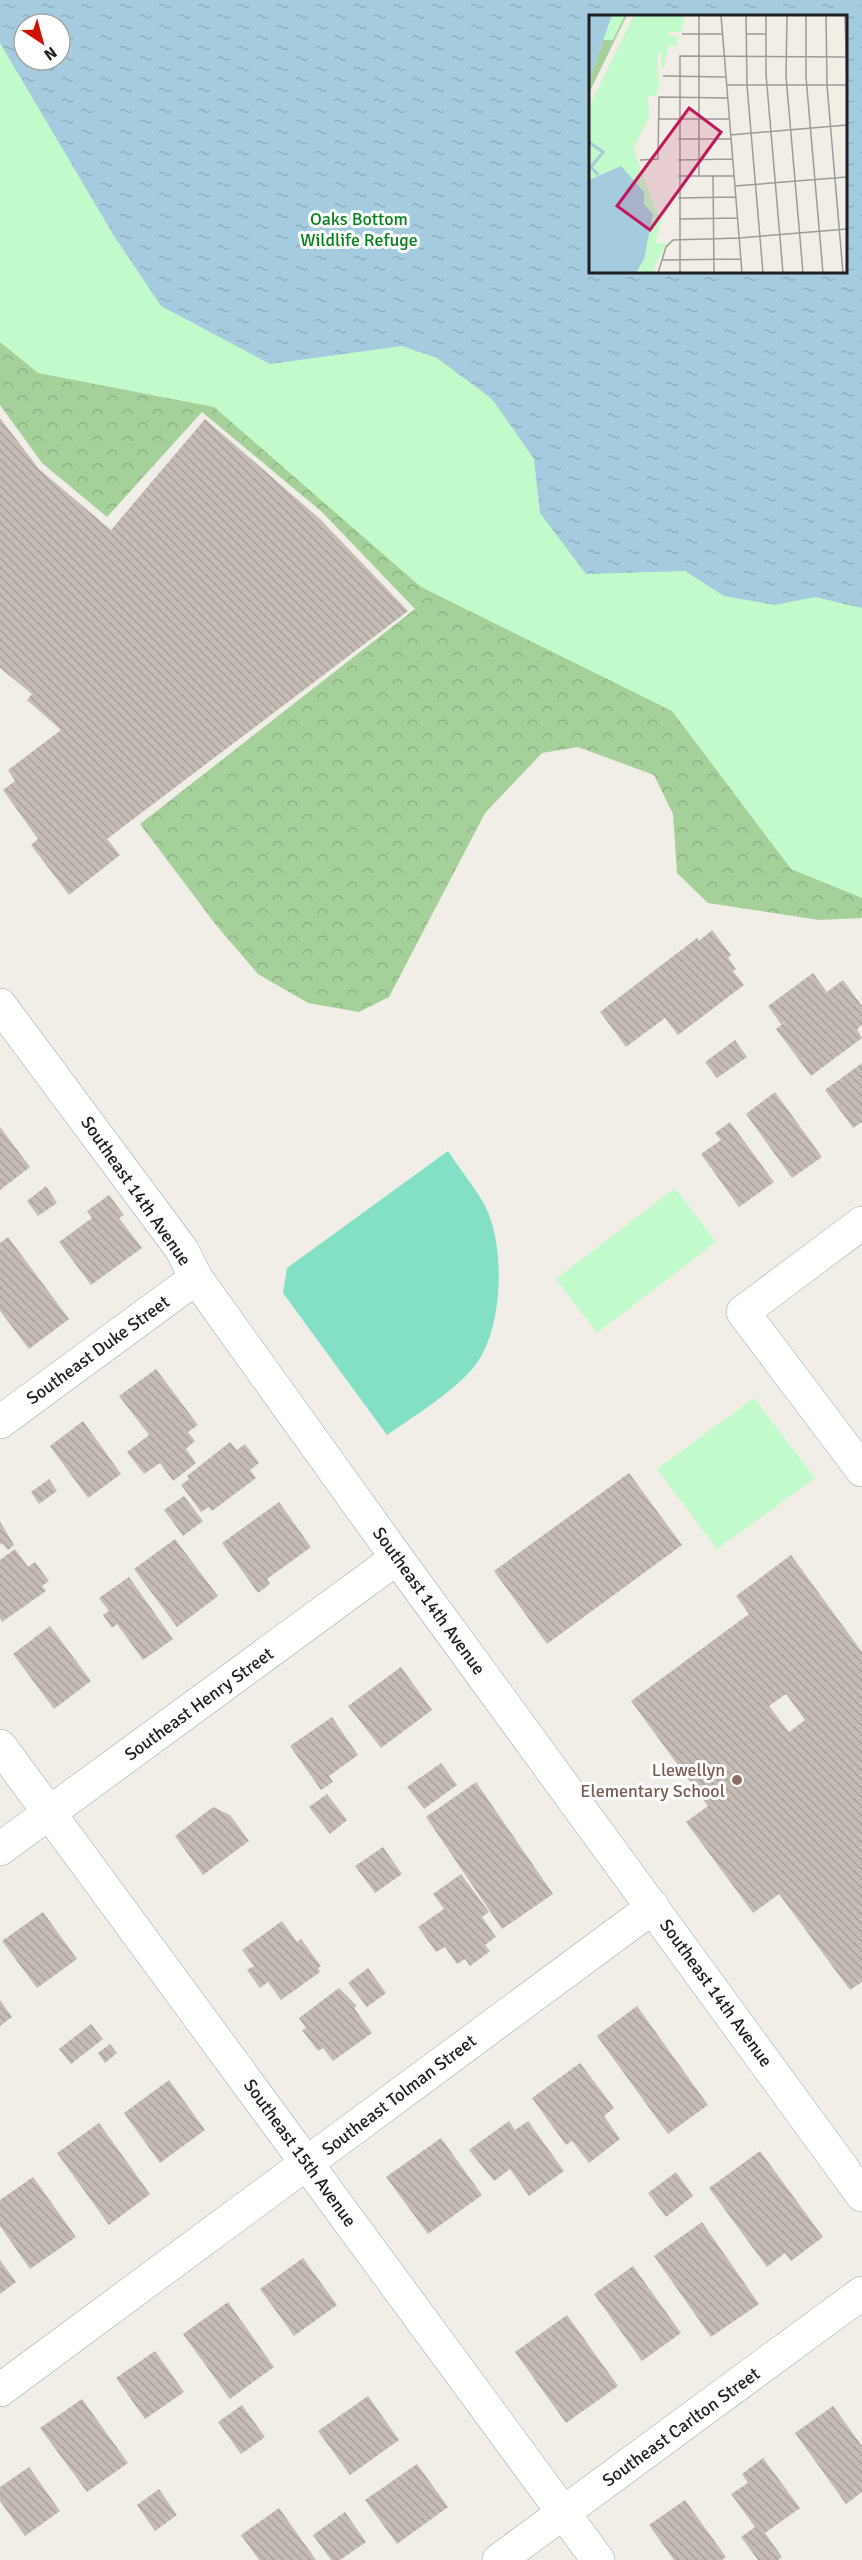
<svg xmlns="http://www.w3.org/2000/svg" width="862" height="2560" viewBox="0 0 862 2560" font-family="Signika,sans-serif">
<style>
.forest{fill:url(#forest-crowns)}
.park{fill:#c3facc;fill-rule:evenodd}
.pitch{fill:#83e0c5}
.water{fill:url(#water-ripples);fill-rule:evenodd}
.building{fill:url(#building-back-hatch);fill-rule:evenodd}
.lines{fill:none;stroke-linecap:round;stroke-linejoin:round}
.minor-casing{stroke:#a6a6a6;stroke-width:34}
.minor{stroke:#fff;stroke-width:33}
.education-dot{fill:#8d6e63;stroke:#fff;stroke-width:2}
.labels{text-anchor:middle;dominant-baseline:central;stroke-width:6;stroke-linejoin:round;paint-order:stroke}
.park-label{font-size:18px;fill:#0a811f;stroke:#fff}
.street-label{font-size:18px;fill:#1f1f1f;stroke:#fff}
.education-label{font-size:18px;fill:#785e54;stroke:#fff;text-anchor:end}
.inset-river{fill:none;stroke:#a5ccde;stroke-width:3}
.inset-road{fill:none;stroke:#9c9b96;stroke-width:1.5}
.view{fill:#c2185b;fill-opacity:0.15;stroke:#c2185b;stroke-width:3}
.inset-edge{fill:none;stroke:#1f1f1f;stroke-width:3}
</style>
<defs>
<pattern id="forest-crowns" width="20" height="18" patternUnits="userSpaceOnUse" patternTransform="scale(1.5)"><rect width="20" height="18" fill="#a5d09a"/><path d="M2 6a3 3 0 1 1 6 0M12 15a3 3 0 1 1 6 0" fill="none" stroke="#8eb284"/></pattern>
<pattern id="water-ripples" width="26" height="14" patternUnits="userSpaceOnUse" patternTransform="scale(1.5)"><rect width="26" height="14" fill="#a5ccde"/><path d="M2 4q2-2 4 0t4 0M15 11q2-2 4 0t4 0" fill="none" stroke="#8eafbe"/></pattern>
<pattern id="building-back-hatch" width="6" height="6" patternUnits="userSpaceOnUse" patternTransform="scale(1.5)"><rect width="6" height="6" fill="#c5bdb5"/><path d="M-1 5l2 2M0 0l6 6M5-1l2 2" fill="none" stroke="#a9a29b"/></pattern>
</defs>
<rect width="100%" height="100%" fill="#f0eee6"/>
<path class="forest" d="M 0,43 L 114,236 L 862,608 L 862,918 L 819,920 L 708,903 L 677,873 L 673,814 L 654,775 L 578,747 L 542,753 L 485,813 L 389,997 L 359,1012 L 308,1003 L 258,974 L 216,925 L 140,824 L 415,609 L 322,512 L 202,412 L 107,517 L 42,463 L 0,405 Z"/>
<path class="park" d="M 0,0 L 862,0 L 862,898 L 791,869 L 672,711 L 421,587 L 214,407 L 38,373 L 0,342 ZM 590,16 L 846,16 L 846,272 L 590,272 ZM 24,24 L 60,24 L 60,60 L 24,60 Z
M 675,1188 L 716,1242 L 597,1333 L 556,1279 Z
M 754,1398 L 815,1478 L 717,1549 L 657,1469 Z"/>
<path class="pitch" d="M 448,1151 C 460,1170 476,1188 486,1208 C 506,1249 503,1331 474,1367 C 453,1392 413,1417 387,1435 L 283,1293 L 287,1268 Z"/>
<path class="water" d="M 0,0 L 862,0 L 862,608 L 815,597 L 775,605 L 724,596 L 685,571 L 586,574 L 540,513 L 534,459 L 492,399 L 437,358 L 402,346 L 270,364 L 161,306 L 114,236 L 0,43 ZM 590,16 L 846,16 L 846,272 L 590,272 ZM 24,24 L 60,24 L 60,60 L 24,60 Z"/>
<path class="building" d="M 0,418 L 39,469 L 111,530 L 205,419 L 320,519 L 408,611 L 107,839 L 120,855 L 69,895 L 31,845 L 38,839 L 3,790 L 15,781 L 8,770 L 61,730 L 27,700 L 32,694 L 0,668 Z
M 712,930 L 731,955 L 728,958 L 736,969 L 733,971 L 744,985 L 678,1035 L 665,1018 L 626,1047 L 600,1012 L 697,938 L 699,941 Z
M 813,973 L 827,992 L 843,980 L 862,1006 L 862,1025 L 857,1029 L 862,1038 L 811,1076 L 776,1029 L 786,1021 L 781,1024 L 768,1006 Z
M 735,1040 L 747,1057 L 717,1078 L 705,1062 Z
M 862,1063 L 862,1122 L 853,1128 L 825,1090 Z
M 775,1092 L 822,1157 L 792,1178 L 746,1114 Z
M 730,1122 L 774,1182 L 739,1207 L 701,1154 L 721,1140 L 715,1133 Z
M 0,1127 L 30,1167 L 0,1190 Z
M 46,1186 L 57,1203 L 38,1216 L 27,1201 Z
M 109,1195 L 124,1215 L 119,1218 L 142,1248 L 91,1285 L 59,1242 L 92,1218 L 87,1211 Z
M 8,1237 L 69,1319 L 29,1349 L 0,1311 L 0,1243 Z
M 156,1369 L 198,1425 L 188,1432 L 195,1441 L 186,1449 L 196,1463 L 173,1481 L 160,1463 L 144,1474 L 127,1452 L 149,1435 L 119,1396 Z
M 83,1421 L 121,1474 L 88,1498 L 50,1446 Z
M 230,1442 L 237,1450 L 245,1444 L 259,1463 L 250,1470 L 256,1478 L 212,1511 L 209,1507 L 201,1512 L 181,1485 L 189,1479 L 187,1476 Z
M 629,1473 L 682,1545 L 547,1644 L 494,1571 Z
M 49,1479 L 57,1491 L 39,1504 L 31,1492 Z
M 184,1496 L 203,1521 L 183,1536 L 164,1510 Z
M 279,1502 L 311,1547 L 267,1579 L 270,1584 L 258,1593 L 222,1543 Z
M 0,1521 L 14,1545 L 8,1550 L 2,1543 L 0,1545 Z
M 175,1539 L 218,1596 L 177,1627 L 134,1569 Z
M 15,1549 L 28,1567 L 35,1562 L 49,1581 L 42,1586 L 46,1591 L 2,1622 L 0,1618 L 0,1560 Z
M 791,1555 L 862,1652 L 862,1982 L 850,1990 L 779,1894 L 753,1913 L 686,1822 L 708,1806 L 631,1701 L 749,1614 L 736,1596 ZM 786,1694 L 805,1720 L 789,1732 L 769,1706 Z
M 129,1577 L 173,1639 L 143,1660 L 117,1624 L 112,1628 L 103,1615 L 109,1611 L 99,1598 Z
M 50,1626 L 91,1681 L 54,1709 L 13,1654 Z
M 401,1667 L 432,1710 L 381,1748 L 348,1706 Z
M 332,1717 L 358,1755 L 329,1776 L 333,1782 L 321,1790 L 290,1746 Z
M 441,1763 L 457,1785 L 424,1809 L 407,1787 Z
M 476,1782 L 553,1894 L 502,1929 L 426,1817 Z
M 327,1794 L 347,1820 L 330,1834 L 309,1807 Z
M 213,1807 L 230,1815 L 249,1841 L 203,1875 L 175,1836 Z
M 383,1847 L 402,1874 L 375,1893 L 355,1866 Z
M 461,1874 L 489,1912 L 482,1917 L 496,1937 L 485,1945 L 490,1951 L 470,1966 L 465,1959 L 457,1964 L 445,1947 L 436,1952 L 418,1927 L 444,1909 L 433,1894 Z
M 43,1912 L 77,1959 L 37,1988 L 2,1941 Z
M 282,1921 L 297,1942 L 301,1939 L 321,1966 L 318,1968 L 320,1972 L 281,2000 L 268,1982 L 260,1988 L 247,1970 L 254,1966 L 242,1950 Z
M 368,1968 L 386,1993 L 367,2007 L 348,1983 Z
M 339,1988 L 357,2006 L 354,2008 L 372,2033 L 333,2061 L 323,2048 L 318,2051 L 302,2030 L 306,2028 L 299,2018 Z
M 0,2000 L 12,2017 L 0,2026 Z
M 637,2006 L 708,2105 L 668,2134 L 597,2036 Z
M 91,2024 L 103,2039 L 71,2064 L 59,2049 Z
M 110,2044 L 117,2053 L 105,2063 L 98,2053 Z
M 580,2063 L 614,2108 L 604,2116 L 620,2139 L 589,2163 L 572,2141 L 566,2145 L 532,2098 Z
M 169,2080 L 205,2130 L 160,2163 L 124,2113 Z
M 509,2121 L 515,2130 L 528,2121 L 564,2171 L 529,2196 L 510,2169 L 494,2181 L 469,2150 Z
M 99,2123 L 150,2194 L 109,2225 L 57,2153 Z
M 441,2138 L 482,2195 L 428,2234 L 386,2177 Z
M 760,2151 L 823,2237 L 791,2261 L 785,2253 L 767,2267 L 709,2188 Z
M 676,2172 L 693,2196 L 666,2217 L 648,2193 Z
M 33,2177 L 76,2237 L 30,2269 L 0,2226 L 0,2200 Z
M 702,2222 L 759,2304 L 711,2337 L 654,2256 Z
M 303,2258 L 337,2305 L 294,2336 L 260,2289 Z
M 0,2260 L 16,2282 L 0,2294 Z
M 633,2266 L 681,2333 L 642,2361 L 594,2294 Z
M 228,2302 L 274,2367 L 230,2399 L 183,2334 Z
M 567,2315 L 618,2386 L 566,2423 L 515,2352 Z
M 155,2351 L 184,2392 L 145,2419 L 116,2378 Z
M 368,2396 L 399,2440 L 350,2475 L 318,2431 Z
M 82,2399 L 128,2463 L 87,2492 L 40,2428 Z
M 242,2405 L 265,2437 L 241,2454 L 218,2422 Z
M 833,2406 L 862,2446 L 862,2492 L 846,2504 L 795,2433 Z
M 763,2458 L 800,2508 L 765,2533 L 782,2557 L 778,2560 L 758,2560 L 741,2537 L 755,2527 L 731,2494 L 748,2483 L 742,2474 Z
M 417,2464 L 448,2507 L 397,2544 L 365,2500 Z
M 29,2467 L 60,2511 L 25,2536 L 0,2501 L 0,2487 Z
M 159,2489 L 177,2515 L 155,2531 L 137,2505 Z
M 685,2500 L 726,2557 L 722,2560 L 674,2560 L 649,2525 Z
M 279,2508 L 316,2560 L 259,2560 L 241,2535 Z
M 345,2512 L 366,2542 L 340,2560 L 331,2560 L 313,2535 Z"/>
<g class="lines">
<defs>
<path id="minor" d="M 0,1005 L 182,1250 L 196,1278 L 397,1558 L 862,2195
M 862,1223 L 743,1312 L 862,1470
M 0,1422 L 196,1278
M 0,1746 L 598,2560
M 0,1849 L 397,1558
M 0,2390 L 653,1907
M 499,2560 L 862,2293"/>
</defs>
<use href="#minor" class="minor-casing"/>
<use href="#minor" class="minor"/>
</g>
<circle class="education-dot" cx="737" cy="1780" r="6"/>
<g class="labels">
<g class="park-label">
<text x="359" y="219">Oaks Bottom<tspan x="359" dy="21">Wildlife Refuge</tspan></text>
</g>
<g class="street-label">
<text transform="translate(136 1191) rotate(55)">Southeast 14th Avenue</text>
<text transform="translate(98 1350) rotate(-36)">Southeast Duke Street</text>
<text transform="translate(429 1601) rotate(54)">Southeast 14th Avenue</text>
<text transform="translate(199 1704) rotate(-36)">Southeast Henry Street</text>
<text transform="translate(716 1993) rotate(54)">Southeast 14th Avenue</text>
<text transform="translate(399 2095) rotate(-37)">Southeast Tolman Street</text>
<text transform="translate(300 2153) rotate(54)">Southeast 15th Avenue</text>
<text transform="translate(681 2427) rotate(-36)">Southeast Carlton Street</text>
</g>
<g class="education-label">
<text x="725" y="1770">Llewellyn<tspan x="725" dy="21">Elementary School</tspan></text>
</g>
</g>
<g transform="translate(589 15)">
<rect width="258" height="258" fill="#f0eee6"/>
<path d="M 23,0 L 38,0 L 0,78 L 0,66 Z" fill="#a5d09a"/>
<path d="M 23,0 L 36,0 L 24,25 L 13,25 ZM 45,0 L 96,0 L 92,17 L 79,17 L 80,21 L 88,21 L 88,30 L 79,31 L 76,51 L 72,51 L 72,38 L 68,38 L 70,71 L 67,81 L 59,81 L 60,102 L 44,134 L 72,207 L 66,228 L 77,228 L 63,258 L 0,258 L 0,92 Z" fill="#c3facc"/>
<path d="M 0,0 L 23,0 L 0,66 ZM 32,151 L 55,177 L 55,189 L 64,199 L 55,244 L 47,258 L 0,258 L 0,165 Z" fill="#a5ccde"/>
<path class="inset-river" d="M 0,127 L 14,137 L 2,152 L 9,160"/>
<path class="inset-road" d="M 110,0 L 110,161M 132,0 L 153,258M 157,0 L 158,70 L 174,258M 177,0 L 177,59 L 194,258M 198,0 L 197,61 L 214,258M 217,0 L 217,62 L 234,258M 237,0 L 238,70 L 254,258M 256,0 L 258,71M 93,19 L 134,19M 157,19 L 177,19M 74,61 L 137,62M 137,70 L 258,70M 69,104 L 140,104M 141,120 L 258,110M 89,124 L 142,124M 51,145 L 69,144 L 70,82 L 138,83M 89,145 L 144,144M 89,161 L 145,161M 124,161 L 125,258M 146,171 L 258,162M 89,183 L 147,182M 90,204 L 149,203M 150,223 L 258,214M 73,245 L 152,244M 69,258 L 77,232 L 84,225 L 150,223M 91,258 L 91,41 L 256,42"/>
<path class="view" d="M 100,93 L 132,117 L 61,215 L 28,191 Z"/>
<rect width="258" height="258" class="inset-edge"/>
</g>
<g transform="translate(42 42) rotate(144)"><circle r="28" fill="#ffffff" stroke="#a5a5a5" stroke-width="1.5"/>
<path d="M0-4.5L10 22L0 15L-10 22Z" fill="#cf1300"/>
<text y="-9" font-size="16" font-weight="bold" text-anchor="middle" fill="#1f1f1f">N</text>
</g>
</svg>
